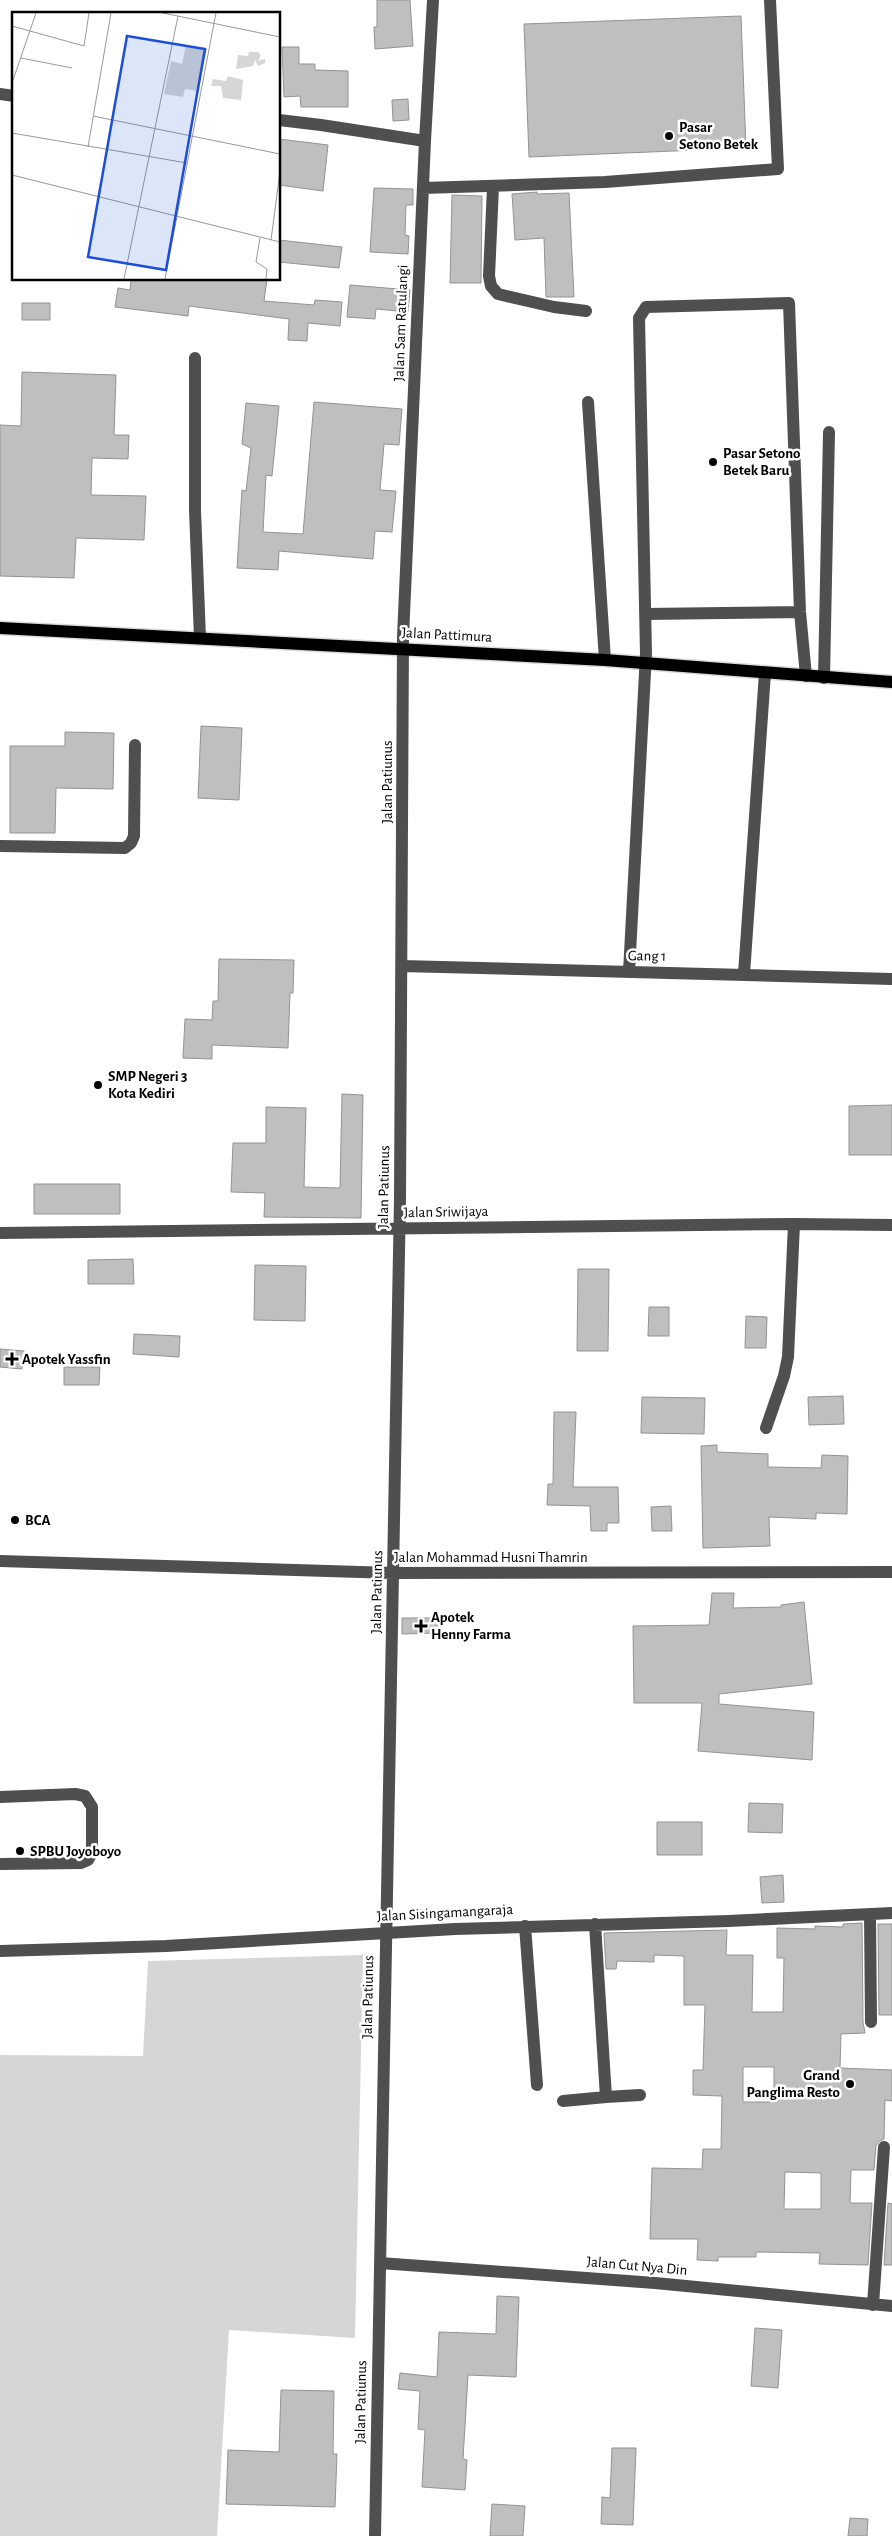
<svg xmlns="http://www.w3.org/2000/svg" width="892" height="2536" viewBox="0 0 892 2536" font-family="'Alegreya Sans',sans-serif">
<style>
.green{fill:#d6d6d6}
.building{fill:#bfbfbf;stroke:#939393;fill-rule:evenodd}
.lines{fill:none;stroke-linecap:round;stroke-linejoin:round}
.major-casing{stroke:#dbdbdb;stroke-width:15}
.minor{stroke:#4f4f4f;stroke-width:12}
.major{stroke:#000;stroke-width:12}
.poi-dot{fill:#000;stroke:#fff;stroke-width:2}
.labels{text-anchor:middle;dominant-baseline:central;stroke-width:5;stroke-linejoin:round;paint-order:stroke}
.poi-label{font-size:15px;font-weight:bold;fill:#000;stroke:#fff;text-anchor:start}
.street-label{font-size:15px;fill:#000;stroke:#fff}
.inset-road{fill:none;stroke:#999;stroke-width:1}
.view{fill:#1d4ed8;fill-opacity:0.15;stroke:#1d4ed8;stroke-width:2.5}
.inset-edge{fill:none;stroke:#000;stroke-width:2.5}
</style>
<rect width="100%" height="100%" fill="#fff"/>
<path class="green" d="M 363,1955 L 355,2338 L 229,2330 L 217,2536 L 0,2536 L 0,2055 L 143,2056 L 148,1961 Z"/>
<path class="building" d="M 377,0 L 410,0 L 413,46 L 375,49 L 374,27 L 377,27 Z
M 741,16 L 746,148 L 529,157 L 524,24 Z
M 282,47 L 299,47 L 299,64 L 315,64 L 315,70 L 348,71 L 348,107 L 301,107 L 300,96 L 284,97 Z
M 408,99 L 409,120 L 393,121 L 392,100 Z
M 279,139 L 328,145 L 323,191 L 279,185 Z
M 374,188 L 413,189 L 413,205 L 406,205 L 405,235 L 409,236 L 408,254 L 370,252 Z
M 537,192 L 537,194 L 569,193 L 574,297 L 546,297 L 544,238 L 515,240 L 512,194 Z
M 452,195 L 482,196 L 481,283 L 450,283 Z
M 279,240 L 342,247 L 339,268 L 279,262 Z
M 131,279 L 267,279 L 264,301 L 314,305 L 315,300 L 342,302 L 340,326 L 308,323 L 307,341 L 288,340 L 289,319 L 189,306 L 188,316 L 115,307 L 118,288 L 130,290 Z
M 350,285 L 410,290 L 408,312 L 376,309 L 375,319 L 347,317 Z
M 22,303 L 50,303 L 50,320 L 22,320 Z
M 22,372 L 116,375 L 114,435 L 129,435 L 128,459 L 92,458 L 91,495 L 146,496 L 144,540 L 76,538 L 74,578 L 0,576 L 0,425 L 21,426 Z
M 314,402 L 402,409 L 399,445 L 384,444 L 380,490 L 396,491 L 392,532 L 375,531 L 373,559 L 279,551 L 278,570 L 237,568 L 242,490 L 246,491 L 251,448 L 242,444 L 246,403 L 279,406 L 272,476 L 266,475 L 263,532 L 303,534 Z
M 201,726 L 242,728 L 239,800 L 198,798 Z
M 65,732 L 114,733 L 113,789 L 56,788 L 55,833 L 10,833 L 10,746 L 65,746 Z
M 219,959 L 294,960 L 293,993 L 290,993 L 288,1048 L 212,1045 L 212,1059 L 183,1058 L 185,1019 L 212,1020 L 213,1001 L 218,1001 Z
M 342,1094 L 363,1095 L 361,1218 L 264,1217 L 265,1193 L 231,1192 L 233,1143 L 266,1143 L 266,1107 L 306,1108 L 304,1187 L 340,1188 Z
M 892,1105 L 892,1155 L 849,1155 L 849,1106 Z
M 34,1184 L 120,1184 L 120,1214 L 34,1214 Z
M 133,1259 L 134,1284 L 88,1284 L 88,1260 Z
M 255,1265 L 306,1266 L 305,1321 L 254,1320 Z
M 578,1269 L 609,1269 L 608,1351 L 577,1351 Z
M 649,1307 L 669,1307 L 669,1336 L 648,1336 Z
M 746,1316 L 767,1317 L 766,1348 L 745,1348 Z
M 134,1334 L 180,1336 L 179,1357 L 133,1354 Z
M 0,1349 L 24,1351 L 22,1369 L 0,1367 Z
M 64,1367 L 100,1367 L 99,1385 L 64,1385 Z
M 843,1396 L 844,1424 L 809,1425 L 808,1397 Z
M 642,1397 L 705,1398 L 704,1434 L 641,1433 Z
M 554,1412 L 576,1412 L 573,1487 L 618,1487 L 619,1523 L 607,1523 L 607,1531 L 591,1531 L 590,1506 L 547,1505 L 548,1484 L 553,1484 Z
M 717,1445 L 717,1452 L 768,1454 L 768,1467 L 821,1468 L 822,1455 L 848,1456 L 847,1514 L 816,1513 L 816,1519 L 769,1517 L 770,1546 L 703,1548 L 701,1446 Z
M 671,1506 L 672,1531 L 652,1531 L 651,1507 Z
M 712,1593 L 734,1593 L 733,1608 L 781,1607 L 781,1605 L 804,1602 L 812,1684 L 719,1694 L 719,1704 L 814,1712 L 812,1760 L 698,1751 L 702,1703 L 634,1703 L 633,1626 L 709,1625 Z
M 402,1618 L 441,1618 L 441,1633 L 402,1634 Z
M 749,1803 L 783,1804 L 782,1833 L 748,1832 Z
M 657,1822 L 702,1822 L 702,1855 L 657,1855 Z
M 783,1875 L 784,1902 L 762,1903 L 760,1877 Z
M 862,1923 L 863,2022 L 865,2033 L 841,2034 L 840,2068 L 892,2070 L 892,2101 L 885,2100 L 884,2139 L 878,2142 L 876,2146 L 874,2170 L 851,2170 L 850,2203 L 872,2203 L 868,2265 L 819,2264 L 820,2253 L 756,2252 L 756,2257 L 718,2257 L 718,2261 L 697,2260 L 698,2239 L 650,2239 L 652,2168 L 702,2169 L 703,2149 L 721,2149 L 722,2096 L 693,2095 L 693,2070 L 703,2070 L 705,2005 L 684,2005 L 684,1956 L 654,1955 L 654,1962 L 617,1961 L 616,1969 L 606,1969 L 604,1933 L 727,1930 L 726,1955 L 753,1955 L 752,2012 L 783,2012 L 784,1958 L 777,1958 L 777,1928 L 815,1929 L 815,1926 L 843,1927 L 843,1924 ZM 743,2067 L 774,2067 L 774,2102 L 743,2102 ZM 785,2172 L 821,2173 L 821,2209 L 784,2209 Z
M 878,1924 L 892,1924 L 892,2015 L 879,2015 Z
M 888,2203 L 892,2204 L 892,2265 L 884,2265 Z
M 497,2296 L 519,2297 L 516,2377 L 468,2375 L 463,2459 L 467,2460 L 465,2490 L 422,2487 L 425,2430 L 418,2429 L 420,2391 L 398,2389 L 400,2373 L 437,2377 L 439,2332 L 496,2334 Z
M 755,2328 L 782,2330 L 778,2388 L 751,2386 Z
M 281,2390 L 334,2391 L 333,2454 L 337,2454 L 335,2507 L 226,2504 L 228,2450 L 279,2452 Z
M 612,2448 L 636,2448 L 633,2525 L 601,2524 L 602,2497 L 610,2498 Z
M 492,2504 L 525,2506 L 523,2536 L 490,2536 Z
M 850,2518 L 868,2519 L 867,2536 L 848,2536 Z"/>
<g class="lines">
<defs>
<path id="major" d="M 0,628 L 605,660 L 892,682"/>
</defs>
<use href="#major" class="major-casing"/>
<path class="minor" d="M 0,94 L 14,96
M 279,120 L 321,125 L 425,141
M 493,187 L 489,276 L 491,286 L 498,294 L 554,307 L 586,311
M 423,188 L 605,182 L 778,169 L 770,0
M 195,358 L 195,510 L 200,638
M 588,402 L 605,660
M 646,614 L 800,612
M 824,678 L 829,432
M 0,846 L 125,848 L 131,843 L 134,836 L 135,745
M 402,966 L 892,979
M 629,972 L 646,654 L 639,318 L 646,307 L 789,303 L 800,612 L 806,676
M 744,974 L 765,673
M 0,1233 L 794,1224 L 892,1225
M 766,1428 L 784,1376 L 788,1357 L 794,1224
M 0,1561 L 393,1573 L 892,1572
M 0,1797 L 75,1794 L 85,1796 L 92,1807 L 92,1853 L 88,1860 L 81,1863 L 0,1864
M 870,1914 L 871,2022
M 595,1924 L 606,2097 L 640,2095
M 525,1926 L 537,2085
M 0,1951 L 166,1946 L 455,1929 L 729,1921 L 892,1913
M 563,2101 L 606,2097
M 380,2263 L 655,2283 L 892,2306
M 873,2305 L 884,2147
M 375,2536 L 400,1199 L 403,637 L 425,141 L 433,0"/>
<use href="#major" class="major"/>
</g>
<g class="poi-dot">
<circle cx="669" cy="136" r="5"/>
<circle cx="713" cy="462" r="5"/>
<circle cx="98" cy="1085" r="5"/>
<path d="M9.5 1351.5h5v5h5v5h-5v5h-5v-5h-5v-5h5z"/>
<circle cx="15" cy="1520" r="5"/>
<path d="M418.5 1618.5h5v5h5v5h-5v5h-5v-5h-5v-5h5z"/>
<circle cx="20" cy="1851" r="5"/>
<circle cx="850" cy="2084" r="5"/>
</g>
<g class="labels">
<g class="poi-label">
<text x="679" y="127">Pasar<tspan x="679" dy="17">Setono Betek</tspan></text>
<text x="723" y="453">Pasar Setono<tspan x="723" dy="17">Betek Baru</tspan></text>
<text x="108" y="1076">SMP Negeri 3<tspan x="108" dy="17">Kota Kediri</tspan></text>
<text x="22" y="1359">Apotek Yassfin</text>
<text x="25" y="1520">BCA</text>
<text x="431" y="1617">Apotek<tspan x="431" dy="17">Henny Farma</tspan></text>
<text x="30" y="1851">SPBU Joyoboyo</text>
<text x="840" y="2075" text-anchor="end">Grand<tspan x="840" dy="17">Panglima Resto</tspan></text>
</g>
<g class="street-label">
<text transform="translate(401 323) rotate(-88)">Jalan Sam Ratulangi</text>
<text transform="translate(447 635) rotate(3)">Jalan Pattimura</text>
<text transform="translate(387 782) rotate(-90)">Jalan Patiunus</text>
<text transform="translate(647 956) rotate(1)">Gang 1</text>
<text transform="translate(384 1187) rotate(-89)">Jalan Patiunus</text>
<text transform="translate(446 1212) rotate(-1)">Jalan Sriwijaya</text>
<text x="491" y="1557">Jalan Mohammad Husni Thamrin</text>
<text transform="translate(377 1592) rotate(-89)">Jalan Patiunus</text>
<text transform="translate(445 1913) rotate(-3)">Jalan Sisingamangaraja</text>
<text transform="translate(368 1997) rotate(-89)">Jalan Patiunus</text>
<text transform="translate(637 2266) rotate(5)">Jalan Cut Nya Din</text>
<text transform="translate(361 2402) rotate(-89)">Jalan Patiunus</text>
</g>
</g>
<g transform="translate(12 12)">
<rect width="268" height="268" fill="#fff"/>
<path d="M 174,33 L 195,37 L 186,79 L 173,77 L 171,85 L 152,82 L 159,49 L 170,52 ZM 237,40 L 246,40 L 249,43 L 246,49 L 253,47 L 253,51 L 246,54 L 243,48 L 241,54 L 224,57 L 226,43 L 236,44 ZM 216,64 L 231,68 L 229,88 L 211,86 L 209,74 L 199,74 L 201,67 L 214,69 Z" fill="#d6d6d6"/>
<path class="inset-road" d="M 151,1 L 268,25M 0,14 L 72,34 L 77,1M 9,46 L 60,56M 0,71 L 24,1M 81,104 L 268,142M 0,121 L 175,151M 76,135 L 99,1M 0,163 L 268,230M 248,226 L 244,250 L 255,257 L 254,267M 259,228 L 268,159M 112,267 L 166,4M 153,267 L 204,1"/>
<path class="view" d="M 115,24 L 193,37 L 154,258 L 76,245 Z"/>
<rect width="268" height="268" class="inset-edge"/>
</g>
</svg>
